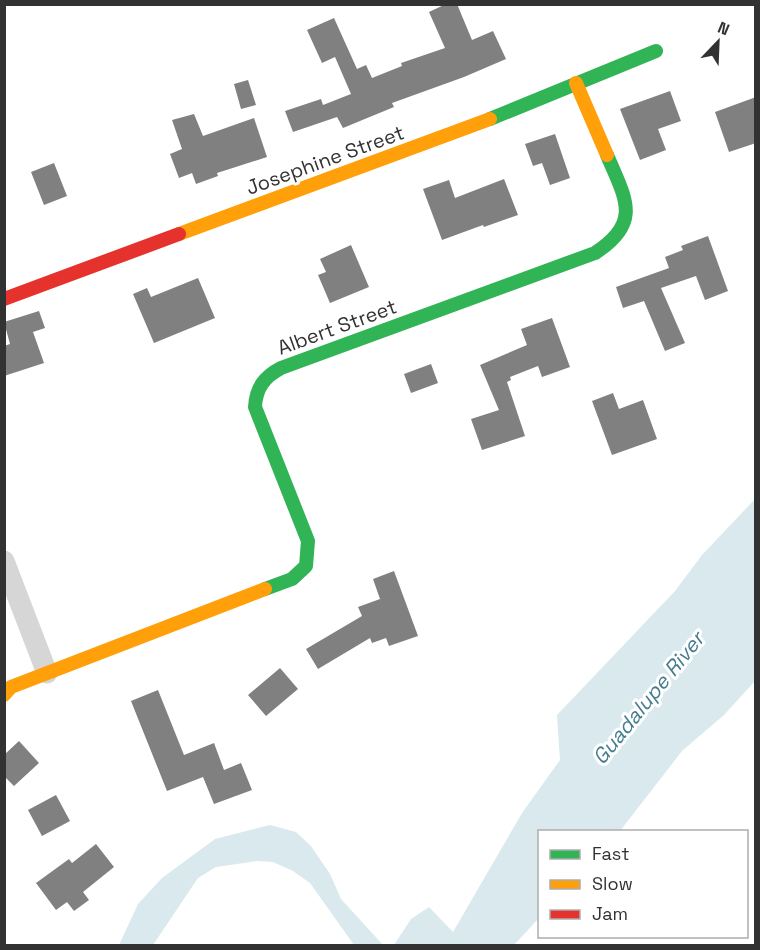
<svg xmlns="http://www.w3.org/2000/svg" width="760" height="950" viewBox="0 0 760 950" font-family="'Space Grotesk',sans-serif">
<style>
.water{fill:#dae9ee}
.building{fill:#808080}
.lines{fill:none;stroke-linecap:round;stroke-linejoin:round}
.street{stroke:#d6d6d6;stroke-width:21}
.fast{stroke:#30b455;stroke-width:14}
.slow{stroke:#ff9f0a;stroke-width:14}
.jam{stroke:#e5322d;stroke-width:14}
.labels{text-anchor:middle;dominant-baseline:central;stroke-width:6;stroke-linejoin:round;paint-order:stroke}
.street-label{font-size:20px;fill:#323232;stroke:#fff}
.water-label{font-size:21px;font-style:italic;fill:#467d8e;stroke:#fff}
</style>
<rect width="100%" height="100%" fill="#fff"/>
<path class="water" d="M 755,499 L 755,681 L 724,715 L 682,751 L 620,831 L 540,832 L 539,918 L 514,945 L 394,945 L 411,919 L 429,907 L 453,932 L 522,813 L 560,760 L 557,715 L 675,591 L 702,555 Z
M 270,825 L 296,832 L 311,846 L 330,874 L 341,899 L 383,945 L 354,945 L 310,883 L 293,871 L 273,862 L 257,861 L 216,867 L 198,878 L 153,945 L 119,945 L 138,904 L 162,878 L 215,839 Z"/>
<path class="building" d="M 446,4 L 457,4 L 472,40 L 493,31 L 506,59 L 464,77 L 392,103 L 394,107 L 343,128 L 337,117 L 293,132 L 285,111 L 321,99 L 323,105 L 351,94 L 335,57 L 322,63 L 307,30 L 334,18 L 357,69 L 366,65 L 372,78 L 402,66 L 401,63 L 445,48 L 429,12 Z
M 248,80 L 256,105 L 241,109 L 234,84 Z
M 670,91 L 681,121 L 658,129 L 666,150 L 640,160 L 620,109 Z
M 756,97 L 756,143 L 729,152 L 715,112 Z
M 194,114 L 203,136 L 254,118 L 267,157 L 217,173 L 218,176 L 196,184 L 192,173 L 179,178 L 170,154 L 182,149 L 172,120 Z
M 555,134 L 570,178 L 550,185 L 542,163 L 533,166 L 525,144 Z
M 54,163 L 67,196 L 44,205 L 31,172 Z
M 504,179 L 518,215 L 484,227 L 483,225 L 442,240 L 423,189 L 449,180 L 455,198 Z
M 708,236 L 728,291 L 705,300 L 696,276 L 661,288 L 685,343 L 665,351 L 644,301 L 623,308 L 616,287 L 669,268 L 665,257 L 683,250 L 681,246 Z
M 351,245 L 369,287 L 330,303 L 318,275 L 326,272 L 320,259 Z
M 198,278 L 215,318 L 154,343 L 133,294 L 147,288 L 151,297 Z
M 39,311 L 45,328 L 33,332 L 44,363 L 4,376 L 4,346 L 10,344 L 4,322 Z
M 552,318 L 570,367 L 542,377 L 538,366 L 510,377 L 511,380 L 507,382 L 525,436 L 482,450 L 471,419 L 499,410 L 480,365 L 527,345 L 521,329 Z
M 431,364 L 438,383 L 411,393 L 404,374 Z
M 613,393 L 619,409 L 643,400 L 657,439 L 612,455 L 592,401 Z
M 394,571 L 418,636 L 389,646 L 386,638 L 372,643 L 370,638 L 318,669 L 306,649 L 362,616 L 358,607 L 380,599 L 373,579 Z
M 280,668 L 298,689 L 266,716 L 248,695 Z
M 158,690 L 184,755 L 214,743 L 224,770 L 241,763 L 252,790 L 214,804 L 203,777 L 167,791 L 131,701 Z
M 19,741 L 39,763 L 14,786 L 4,776 L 4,755 Z
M 56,795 L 70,821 L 42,836 L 28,810 Z
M 96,844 L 114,867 L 83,892 L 89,900 L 74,911 L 67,902 L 56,910 L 36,883 L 69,859 L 72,863 Z"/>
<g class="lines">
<path class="street" d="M 4,561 L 47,673"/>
<path class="fast" d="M 490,119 L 656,51
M 265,589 L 292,579 L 306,566 L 308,541 L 255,407 C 256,388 264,377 281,368 L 595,253 C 643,222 625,198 607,155"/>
<path class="slow" d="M 576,83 L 607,155
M 179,234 L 490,119
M 4,695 L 11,687 L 265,589"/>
<path class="jam" d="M 4,299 L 179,234"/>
</g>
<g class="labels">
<g class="street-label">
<text transform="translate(325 160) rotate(-20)">Josephine Street</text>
<text transform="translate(337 327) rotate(-20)">Albert Street</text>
</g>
<g class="water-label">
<text transform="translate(648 698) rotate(-51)">Guadalupe River</text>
</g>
</g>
<rect width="760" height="950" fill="none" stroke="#323232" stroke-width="12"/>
<rect x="538" y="830" width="210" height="108" fill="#ffffff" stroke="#adadad" stroke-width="1.5"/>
<rect x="550" y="850" width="30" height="9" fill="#30b455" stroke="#adadad" stroke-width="1.5"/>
<text x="592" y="860" font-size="18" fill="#323232">Fast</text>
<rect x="550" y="880" width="30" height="9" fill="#ff9f0a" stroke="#adadad" stroke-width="1.5"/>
<text x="592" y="890" font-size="18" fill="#323232">Slow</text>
<rect x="550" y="910" width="30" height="9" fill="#e5322d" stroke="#adadad" stroke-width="1.5"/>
<text x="592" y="920" font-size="18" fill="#323232">Jam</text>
<g transform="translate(718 42) rotate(23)" stroke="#ffffff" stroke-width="4.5" paint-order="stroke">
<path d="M0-4.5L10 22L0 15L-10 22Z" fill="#323232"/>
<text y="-9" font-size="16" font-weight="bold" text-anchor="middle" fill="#323232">N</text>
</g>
</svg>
